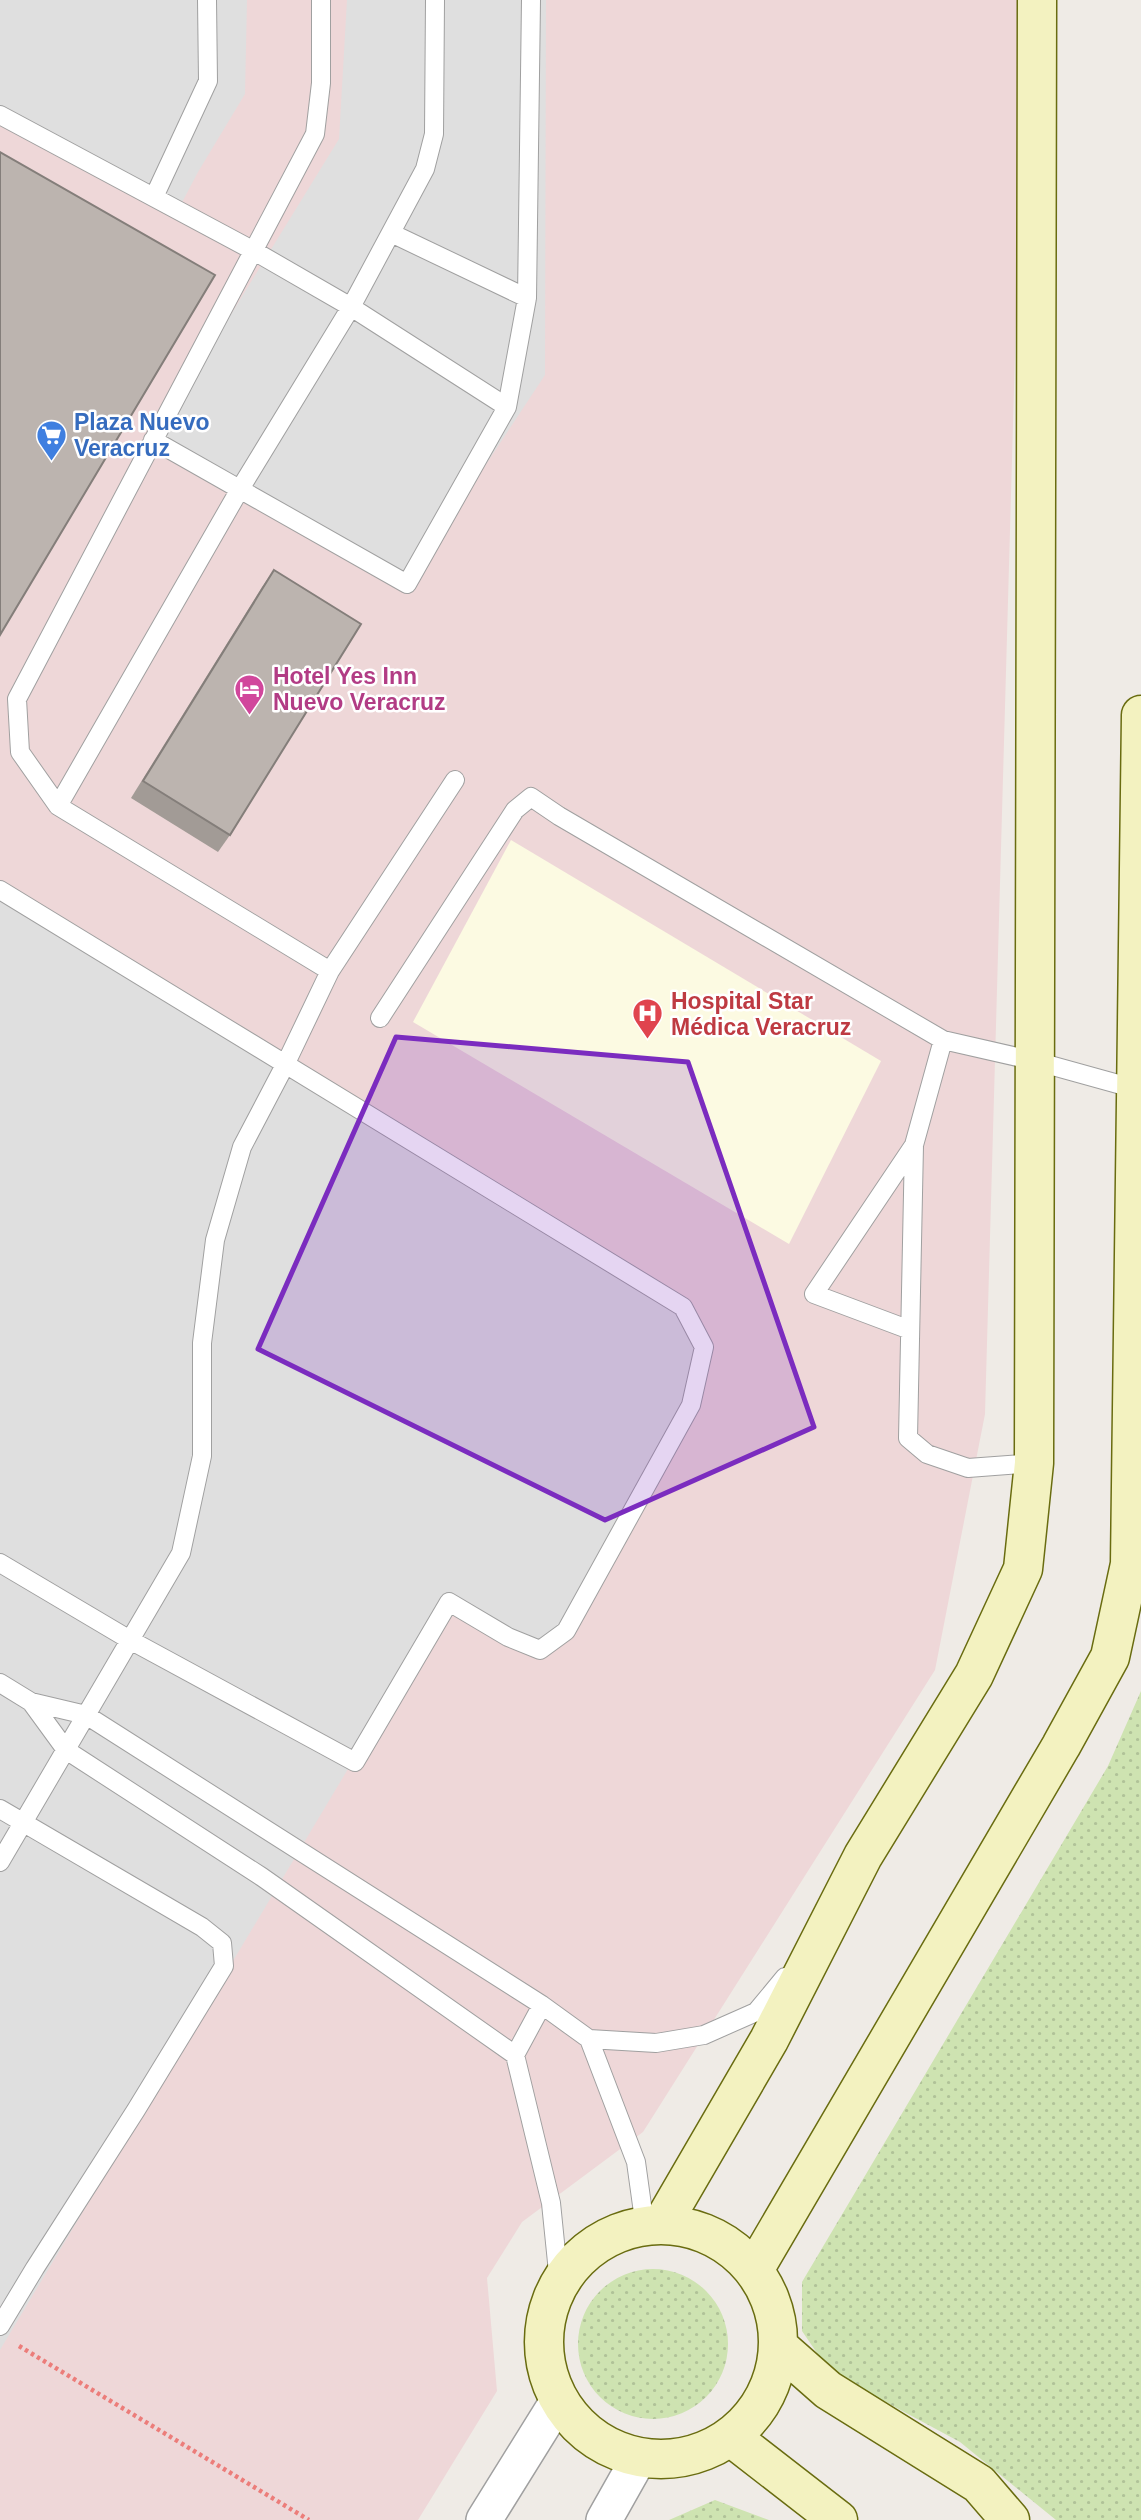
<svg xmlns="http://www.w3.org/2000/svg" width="1141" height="2520" viewBox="0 0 1141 2520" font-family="Arial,sans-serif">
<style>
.commercial{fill:#eed7d8}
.education{fill:#fcfae2}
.grass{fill:url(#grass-dots)}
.parking{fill:#dfdfdf}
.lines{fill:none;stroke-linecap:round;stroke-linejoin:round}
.service-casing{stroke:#a0a0a0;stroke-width:20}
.minor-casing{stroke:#a0a0a0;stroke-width:38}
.secondary-casing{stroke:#696c10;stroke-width:41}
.path{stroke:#ec7d7a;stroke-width:4.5;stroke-dasharray:3.5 3.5;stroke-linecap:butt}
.service{stroke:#fff;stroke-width:18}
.minor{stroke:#fff;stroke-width:35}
.secondary{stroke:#f3f2c0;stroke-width:38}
.wall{fill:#a29b96}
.building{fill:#bcb4af;stroke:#847e7a;stroke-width:2}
.marked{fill:#7b2cbf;fill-opacity:0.2;stroke:#7b2cbf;stroke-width:5;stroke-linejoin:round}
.labels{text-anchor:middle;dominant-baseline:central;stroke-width:5;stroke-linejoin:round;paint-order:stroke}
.shop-label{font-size:23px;font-weight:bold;fill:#366cbe;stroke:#fff;text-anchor:start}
.hotel-label{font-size:23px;font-weight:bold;fill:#b23c85;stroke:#fff;text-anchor:start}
.health-label{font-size:23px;font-weight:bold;fill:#be3a42;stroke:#fff;text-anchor:start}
</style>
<defs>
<pattern id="grass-dots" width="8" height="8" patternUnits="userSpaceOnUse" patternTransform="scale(1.75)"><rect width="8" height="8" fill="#cee3b1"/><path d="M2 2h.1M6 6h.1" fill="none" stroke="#b0c298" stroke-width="1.8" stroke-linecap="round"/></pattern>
</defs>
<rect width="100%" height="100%" fill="#efebe6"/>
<path class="commercial" d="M 0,0 L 1025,0 L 985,1414 L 935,1670 L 643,2132 L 522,2222 L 487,2278 L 497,2391 L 418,2520 L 0,2520 Z"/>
<path class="education" d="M 511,840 L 881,1061 L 789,1244 L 413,1022 Z"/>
<path class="grass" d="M 1141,1691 L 1141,2520 L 1056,2520 L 960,2442 L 830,2372 L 802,2331 L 802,2282 L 1108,1766 Z
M578 2344a75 75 0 1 1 150 0a75 75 0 1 1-150 0Z
M 715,2500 L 769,2520 L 669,2520 Z"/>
<path class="parking" d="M 0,0 L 247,0 L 245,94 L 198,172 L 178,210 L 0,115 Z
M 347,0 L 546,0 L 545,375 L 407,584 L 153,441 L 339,139 Z
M 0,890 L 683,1307 L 704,1347 L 691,1405 L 566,1631 L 540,1650 L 448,1602 L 0,2350 Z"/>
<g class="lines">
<defs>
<path id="service" d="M 0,115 L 254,251 L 351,307 L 507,407
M 154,197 L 208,81 L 207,0
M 391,233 L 527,298
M 153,440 L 407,584 L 507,407 L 527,298 L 531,0
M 58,806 L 240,489 L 351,307 L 425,169 L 434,134 L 435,0
M 0,890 L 683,1307 L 704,1347 L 691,1405 L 566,1631 L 540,1650 L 508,1637 L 449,1602 L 355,1762 L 130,1640 L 0,1563
M 330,971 L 455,780
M 380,1018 L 515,810 L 531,797 L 559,816 L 943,1040 L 1035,1061 L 1136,1089
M 914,1145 L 908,1438 L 927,1454 L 968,1468 L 1034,1463
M 910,1330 L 814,1294 L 914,1145 L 943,1040
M 0,1683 L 31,1702 L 86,1715 L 542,2005 L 589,2039 L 636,2162 L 645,2227
M 31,1702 L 66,1750 L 262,1877 L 515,2055
M 0,1809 L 202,1927 L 222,1943 L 224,1966 L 136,2110 L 35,2268 L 0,2326
M 0,1862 L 181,1553 L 202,1456 L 202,1343 L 215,1240 L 242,1147 L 285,1065 L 330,971 L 58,806 L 20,752 L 17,699 L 315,134 L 321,83 L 321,0
M 542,2005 L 515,2055 L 551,2203 L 559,2282
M 589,2039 L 656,2043 L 704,2035 L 756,2012 L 785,1977"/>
<path id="minor" d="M 484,2520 L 558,2401
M 604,2520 L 639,2458"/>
<path id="secondary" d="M 662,2224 L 769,2040 L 863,1856 L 974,1675 L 1023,1569 L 1034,1463 L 1037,0
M544 2342a117 117 0 1 1 234 0a117 117 0 1 1-234 0Z
M 754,2270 L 1061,1746 L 1110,1657 L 1130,1564 L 1141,715
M 778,2346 L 828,2390 L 979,2484 L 1010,2520
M 731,2437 L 838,2520"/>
</defs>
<use href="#service" class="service-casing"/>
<use href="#minor" class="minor-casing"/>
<use href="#secondary" class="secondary-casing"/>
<path class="path" d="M 19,2346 L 309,2520"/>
<use href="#service" class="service"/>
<use href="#minor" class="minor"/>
<use href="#secondary" class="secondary"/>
</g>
<path class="wall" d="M 274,570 L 230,835 L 218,852 L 131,798 L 262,587 Z"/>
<path class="building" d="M 0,152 L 215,275 L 0,635 Z
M 274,570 L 361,624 L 230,835 L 143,781 Z"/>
<path class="marked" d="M 396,1037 L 688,1062 L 814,1427 L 605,1520 L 258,1349 Z"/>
<defs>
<symbol id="supermarket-pin" viewBox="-11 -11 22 30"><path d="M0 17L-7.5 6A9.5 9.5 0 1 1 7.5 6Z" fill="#3f7fe0" stroke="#fff"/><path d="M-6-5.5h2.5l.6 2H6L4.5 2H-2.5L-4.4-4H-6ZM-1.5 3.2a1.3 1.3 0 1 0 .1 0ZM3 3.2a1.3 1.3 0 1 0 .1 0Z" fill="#fff"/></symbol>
<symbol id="hotel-pin" viewBox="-11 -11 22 30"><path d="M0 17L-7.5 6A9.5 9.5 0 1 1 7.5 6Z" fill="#d1479c" stroke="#fff"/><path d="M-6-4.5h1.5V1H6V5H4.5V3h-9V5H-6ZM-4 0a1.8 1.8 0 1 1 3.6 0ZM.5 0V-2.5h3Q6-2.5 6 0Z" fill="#fff"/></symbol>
<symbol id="hospital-pin" viewBox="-11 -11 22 30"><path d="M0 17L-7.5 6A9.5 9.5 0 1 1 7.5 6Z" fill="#e0444e" stroke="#fff"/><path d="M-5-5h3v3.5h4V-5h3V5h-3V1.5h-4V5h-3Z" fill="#fff"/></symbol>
</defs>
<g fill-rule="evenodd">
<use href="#supermarket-pin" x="34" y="418" width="35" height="47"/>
<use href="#hotel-pin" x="232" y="672" width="35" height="47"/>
<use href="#hospital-pin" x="630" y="996" width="35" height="47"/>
</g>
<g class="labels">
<g class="shop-label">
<text x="74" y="422">Plaza Nuevo<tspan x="74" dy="26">Veracruz</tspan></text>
</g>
<g class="hotel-label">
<text x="273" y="676">Hotel Yes Inn<tspan x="273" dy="26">Nuevo Veracruz</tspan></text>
</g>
<g class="health-label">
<text x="671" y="1001">Hospital Star<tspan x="671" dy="26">Médica Veracruz</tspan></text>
</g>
</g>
</svg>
